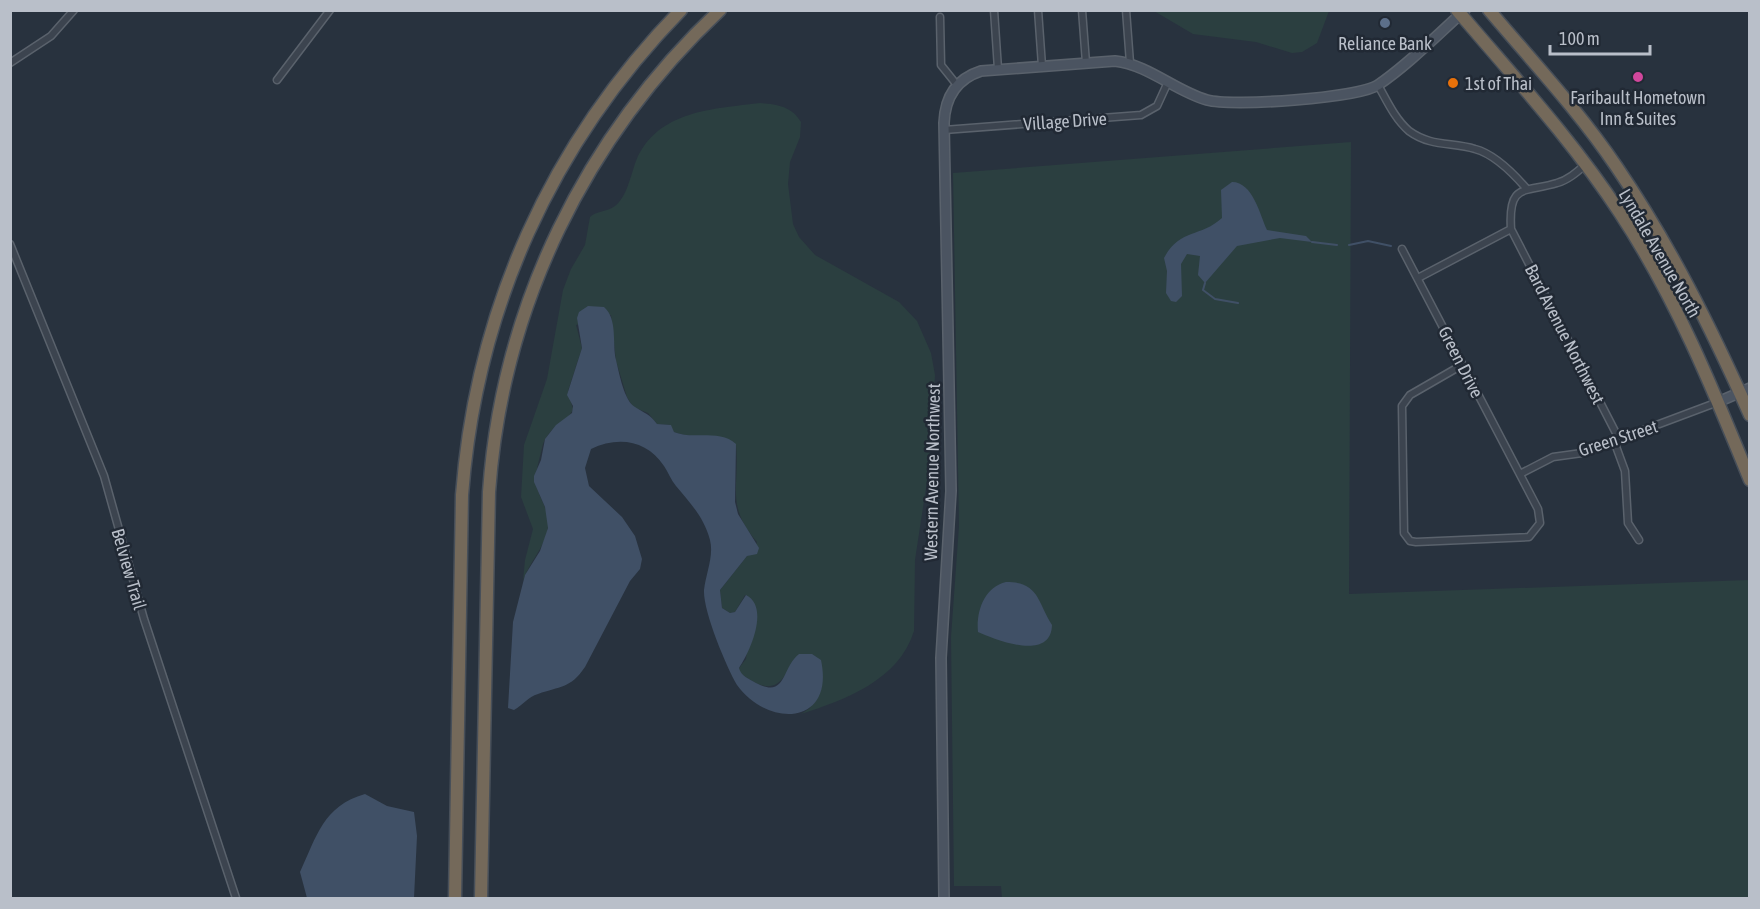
<svg xmlns="http://www.w3.org/2000/svg" width="1760" height="909" viewBox="0 0 1760 909" font-family="'Asap Condensed',sans-serif">
<style>
.green{fill:#2b3f40}
.water{fill:#405066}
.lines{fill:none;stroke-linecap:round;stroke-linejoin:round}
.stream{stroke:#405066;stroke-width:2}
.street-casing{stroke:#5a626c;stroke-width:9}
.secondary-casing{stroke:#5a626c;stroke-width:12}
.highway-casing{stroke:#474f59;stroke-width:15}
.street{stroke:#3c444f;stroke-width:6}
.secondary{stroke:#4b5461;stroke-width:9}
.highway{stroke:#74695a;stroke-width:12}
.service-dot{fill:#5c6f8a;stroke:#212934;stroke-width:2}
.hotel-dot{fill:#d1479c;stroke:#212934;stroke-width:2}
.food-dot{fill:#e8710a;stroke:#212934;stroke-width:2}
.labels{text-anchor:middle;dominant-baseline:central;stroke-width:5;stroke-linejoin:round;paint-order:stroke}
.poi-label{font-size:18px;fill:#b9bfc9;stroke:#212934}
.street-label{font-size:18px;fill:#b9bfc9;stroke:#212934}
</style>
<rect width="100%" height="100%" fill="#28323e"/>
<path class="green" d="M 1154,11 L 1329,11 L 1317,43 L 1302,52 L 1292,53 L 1256,42 L 1193,34 Z
M 760,103 C 776,104 792,106 801,122 L 800,137 L 790,162 L 788,184 L 793,224 L 799,237 L 815,255 L 899,302 L 917,321 L 931,353 L 935,375 L 934,394 L 929,468 L 915,560 L 914,631 C 899,680 845,700 801,714 L 810,708 L 812,654 L 799,654 C 780,685 774,698 740,673 L 739,668 L 746,659 L 752,600 L 745,595 L 735,612 L 730,613 L 722,608 L 720,590 L 747,556 L 753,553 L 757,542 C 725,505 740,487 736,445 C 716,433 695,440 674,432 L 670,425 L 657,424 L 648,413 L 633,407 L 627,397 L 616,361 L 611,315 L 576,325 L 582,348 L 568,391 L 573,409 C 568,423 547,426 542,448 C 540,458 533,477 537,488 C 541,501 550,512 548,527 C 545,548 529,562 523,581 L 525,560 L 533,529 L 521,497 L 524,445 L 547,379 L 563,290 L 571,269 L 585,245 L 590,217 C 596,211 607,212 615,206 C 627,197 631,174 636,161 C 657,110 714,109 760,103 Z
M 1351,142 L 1349,594 L 1749,580 L 1749,898 L 1002,898 L 1001,886 L 954,886 L 951,637 L 959,526 L 953,173 Z"/>
<path class="water" d="M 1232,182 C 1253,182 1260,215 1267,230 L 1306,236 L 1312,242 L 1280,238 L 1237,246 L 1205,283 L 1198,275 L 1200,256 L 1187,254 L 1181,264 L 1182,296 L 1176,302 L 1171,301 L 1166,293 L 1167,271 L 1164,258 C 1180,228 1200,238 1222,218 L 1221,190 Z
M 588,306 L 604,307 C 618,319 612,344 616,360 C 619,372 624,401 635,407 C 644,413 650,414 657,424 L 671,425 L 674,432 C 693,440 720,429 736,444 L 735,502 L 738,514 L 759,548 L 757,554 L 747,556 L 720,590 L 722,608 L 730,613 L 735,612 L 746,595 C 770,607 750,652 739,668 C 741,676 749,679 756,683 C 787,699 781,668 799,654 L 812,654 L 821,660 C 835,726 768,728 737,685 C 726,666 703,611 704,590 C 706,573 714,556 710,540 C 704,517 690,503 676,486 C 671,480 668,472 664,466 C 647,440 618,436 591,449 L 585,468 L 589,486 L 622,517 L 635,536 L 642,559 L 640,569 L 630,581 L 585,667 C 570,689 560,686 538,694 C 528,697 523,705 514,710 L 508,708 L 513,622 L 525,575 L 540,551 L 548,528 L 545,507 L 534,482 L 534,476 L 541,460 L 545,439 L 556,425 L 572,413 L 573,406 L 567,395 L 582,348 L 577,318 L 579,312 Z
M 1006,582 C 1039,582 1037,601 1052,625 C 1051,662 996,640 978,632 C 976,612 984,587 1006,582 Z
M 365,794 L 387,806 L 414,812 L 417,836 L 414,898 L 307,898 L 300,872 C 317,836 323,806 365,794 Z"/>
<g class="lines">
<path class="stream" d="M 1312,242 L 1337,245
M 1349,245 L 1368,241 L 1391,246
M 1205,283 L 1203,290 L 1215,299 L 1238,303"/>
<defs>
<path id="street" d="M 994,10 L 998,69
M 1038,10 L 1042,66
M 1082,10 L 1086,63
M 1126,10 L 1130,63
M 940,17 L 941,65 L 957,85
M 10,63 L 51,36 L 74,10
M 277,80 L 330,10
M 1378,85 C 1387,101 1395,119 1409,131 C 1431,147 1452,142 1475,149 C 1494,154 1513,173 1526,188
M 944,130 L 1141,115 L 1157,106 L 1168,82
M 1585,165 C 1577,172 1568,180 1557,183 C 1525,193 1508,182 1511,229 L 1619,439
M 10,244 L 104,476 L 144,619 L 236,898
M 1402,249 L 1538,509 L 1540,523 L 1529,537 L 1416,542 L 1410,541 L 1404,533 L 1402,406 L 1410,395 L 1462,365
M 1418,278 L 1511,229
M 1614,441 L 1625,471 L 1628,523 L 1639,540
M 1520,474 L 1553,457 L 1582,453 L 1718,402"/>
<path id="secondary" d="M 1718,402 L 1750,388
M 944,898 L 941,658 L 951,491 L 944,123 C 945,98 956,79 981,71 L 1115,61 C 1149,65 1175,91 1207,100 C 1232,107 1358,98 1378,85 C 1409,64 1437,35 1465,10"/>
<path id="highway" d="M 1457,10 C 1513,76 1573,141 1620,213 C 1675,296 1713,389 1750,480
M 1489,10 C 1532,61 1579,111 1616,166 C 1670,245 1711,328 1750,415
M 455,898 L 462,495 C 476,310 551,143 681,10
M 481,898 L 489,492 C 502,307 585,137 720,10"/>
</defs>
<use href="#street" class="street-casing"/>
<use href="#secondary" class="secondary-casing"/>
<use href="#highway" class="highway-casing"/>
<use href="#street" class="street"/>
<use href="#secondary" class="secondary"/>
<use href="#highway" class="highway"/>
</g>
<circle class="service-dot" cx="1385" cy="23" r="6"/>
<circle class="hotel-dot" cx="1638" cy="77" r="6"/>
<circle class="food-dot" cx="1453" cy="83" r="6"/>
<g class="labels">
<g class="poi-label">
<text x="1385" y="43">Reliance Bank</text>
<text x="1465" y="83" text-anchor="start">1st of Thai</text>
<text x="1638" y="97">Faribault Hometown<tspan x="1638" dy="21">Inn &amp; Suites</tspan></text>
</g>
<g class="street-label">
<text transform="translate(1065 121) rotate(-4)">Village Drive</text>
<text transform="translate(1660 253) rotate(60)">Lyndale Avenue North</text>
<text transform="translate(1565 334) rotate(63)">Bard Avenue Northwest</text>
<text transform="translate(1461 362) rotate(63)">Green Drive</text>
<text transform="translate(1618 438) rotate(-18)">Green Street</text>
<text transform="translate(932 472) rotate(-89)">Western Avenue Northwest</text>
<text transform="translate(129 569) rotate(74)">Belview Trail</text>
</g>
</g>
<rect width="1760" height="909" fill="none" stroke="#b9bfc9" stroke-width="24"/>
<path d="M1550 45v9h100v-9" fill="none" stroke="#b9bfc9" stroke-width="3"/>
<text x="1559" y="45" font-size="18" fill="#b9bfc9" stroke="#212934" stroke-width="4.5" paint-order="stroke">100 m</text>
</svg>
